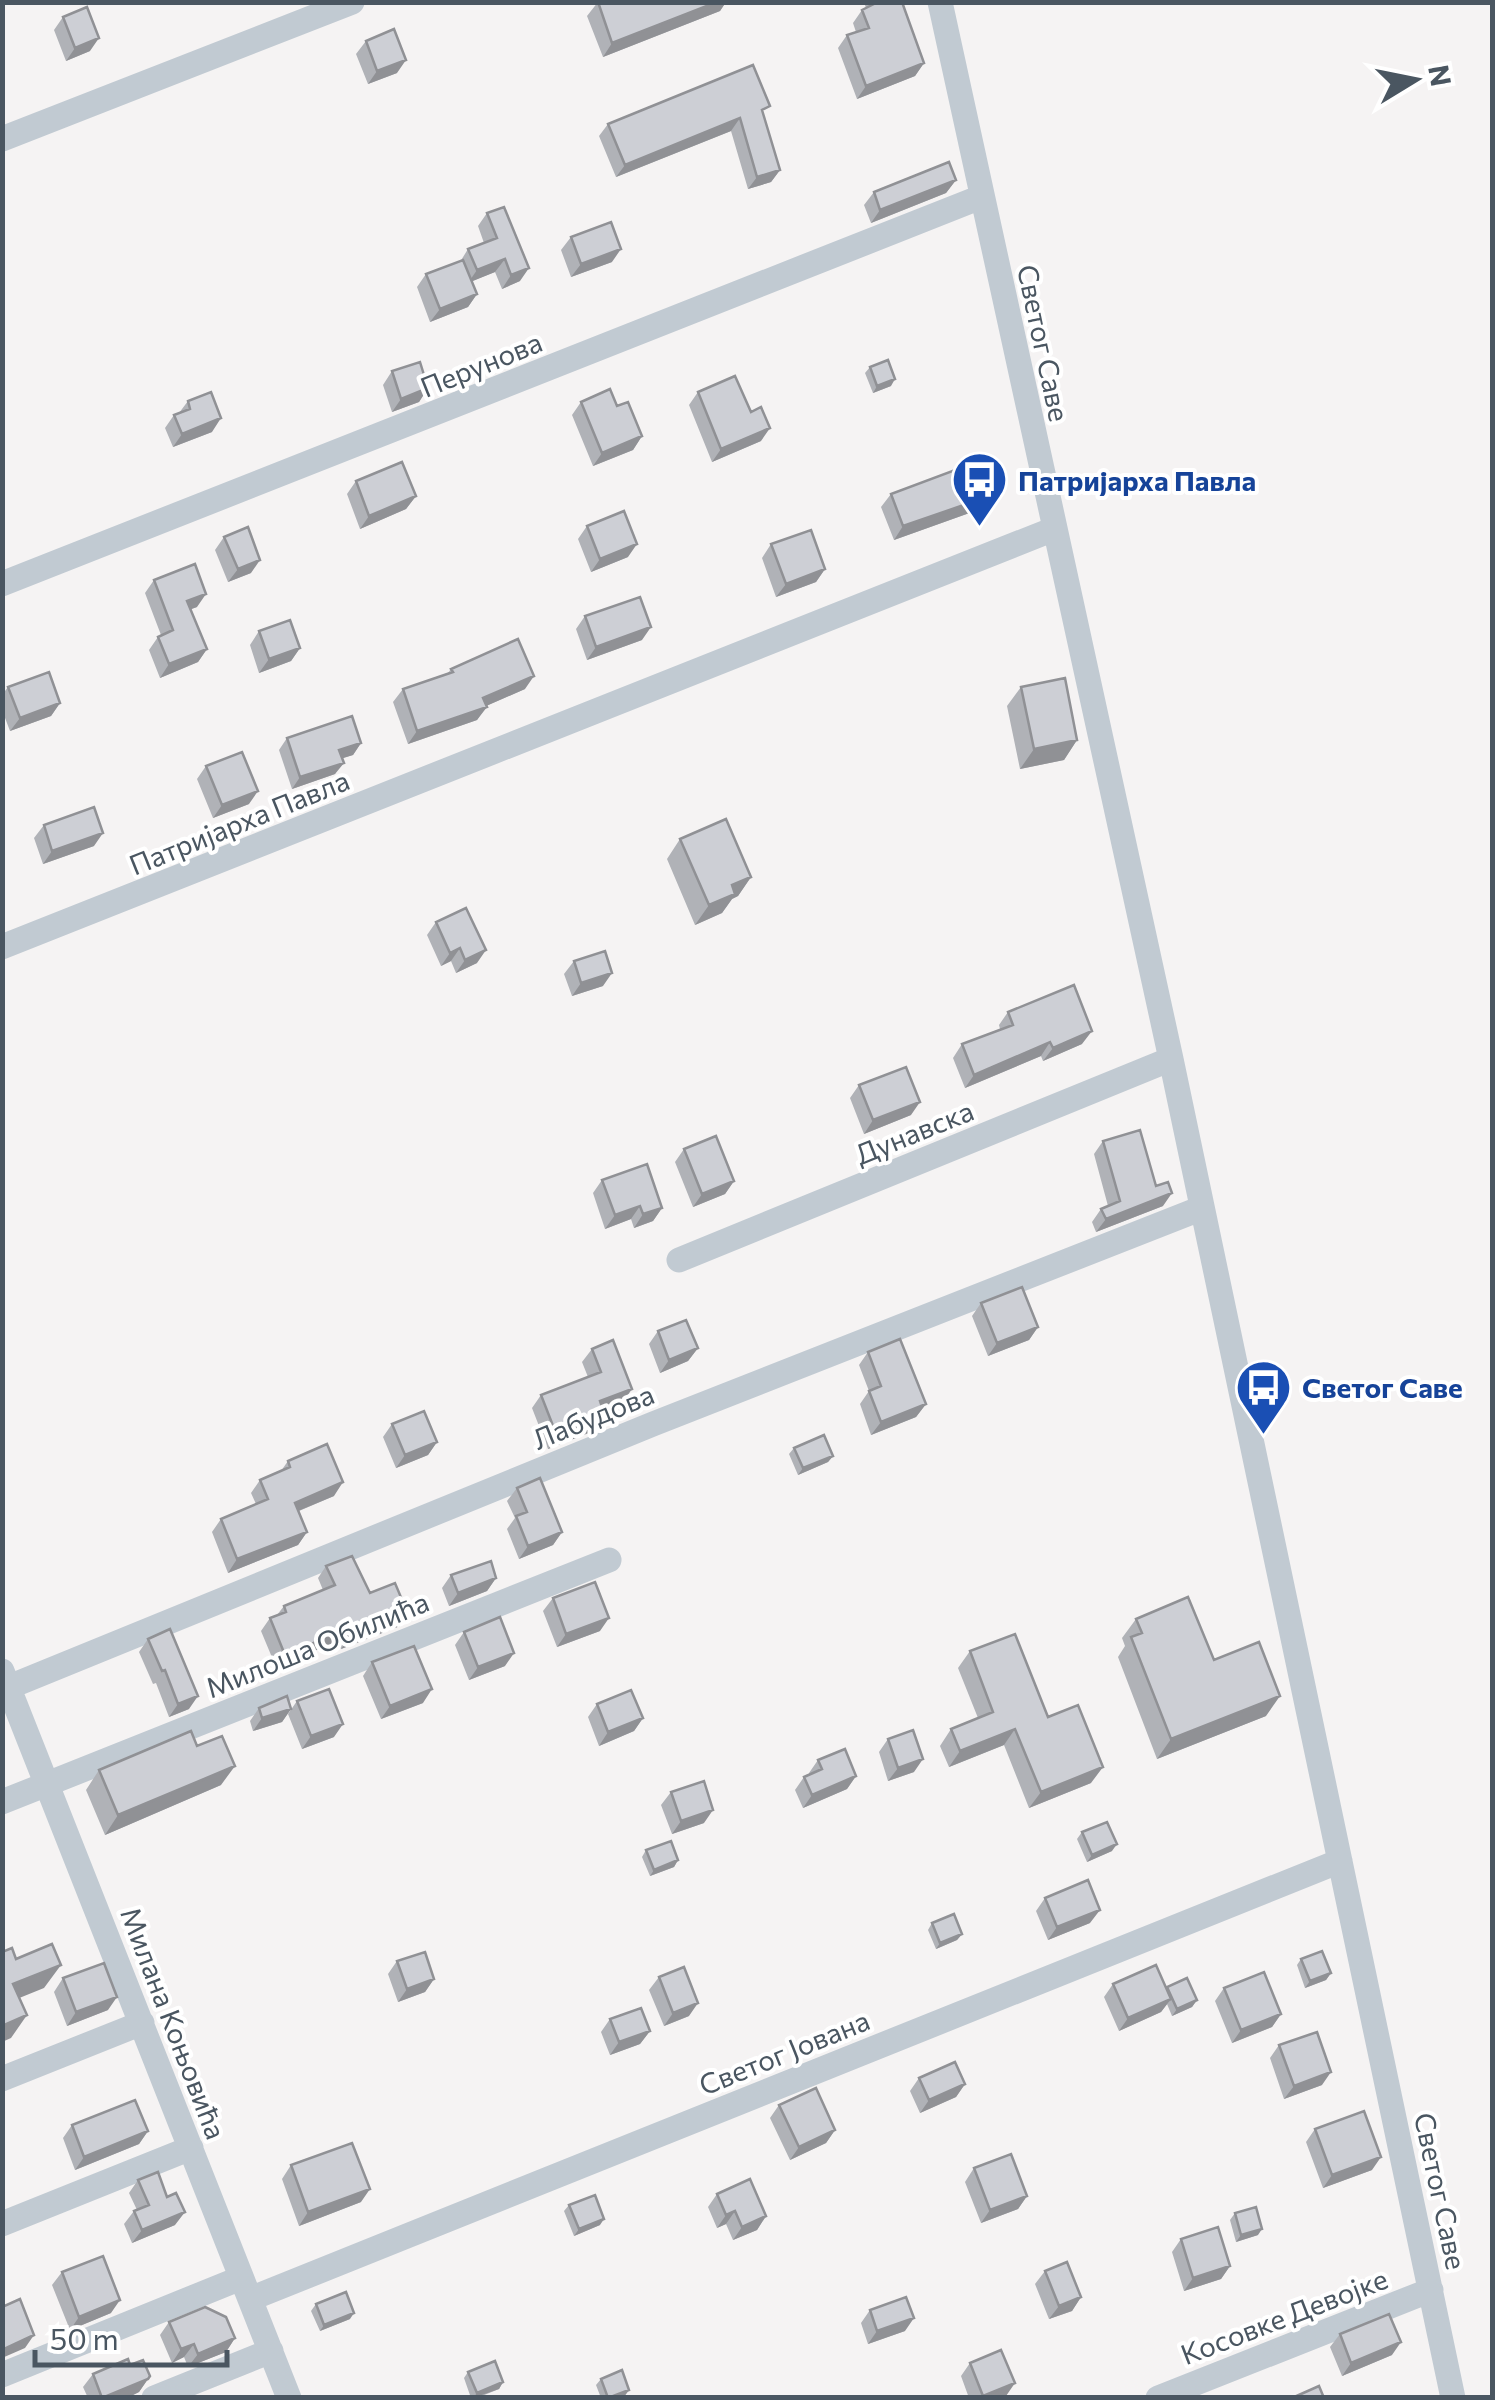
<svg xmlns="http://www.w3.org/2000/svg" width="1495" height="2400" viewBox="0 0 1495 2400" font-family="Commissioner,sans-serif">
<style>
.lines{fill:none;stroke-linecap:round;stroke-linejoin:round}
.street{stroke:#c1cad2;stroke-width:25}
.wall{fill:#b0b2b7}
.shaded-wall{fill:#909195}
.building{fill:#cdcfd5;stroke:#909195;stroke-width:2.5}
.labels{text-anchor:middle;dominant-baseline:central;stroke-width:8;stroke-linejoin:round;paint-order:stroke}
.street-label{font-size:28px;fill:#4a5661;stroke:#fff}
.transit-label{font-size:28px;font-weight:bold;fill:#164399;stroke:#fff;text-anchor:start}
</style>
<rect width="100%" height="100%" fill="#f5f3f3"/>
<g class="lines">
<path class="street" d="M 940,2 L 1171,1059 L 1453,2398
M 2,139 L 352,2
M 2,584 L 981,197
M 2,947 L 1054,529
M 679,1260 L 1171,1059
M 2,1671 L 289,2398
M 9,1687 L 653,1424 L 1202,1208
M 2,1802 L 609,1560
M 2,2079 L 142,2023
M 2,2224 L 191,2148
M 250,2299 L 1340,1861
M 2,2375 L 241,2278
M 154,2398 L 271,2351
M 1158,2398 L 1431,2290"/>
</g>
<path class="wall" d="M 598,2 L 726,2 L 720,11 L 603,57 L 587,16 Z
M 864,2 L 902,2 L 924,63 L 915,76 L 857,99 L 838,48 L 847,35 L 856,32 L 853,23 L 862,10 L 866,8 Z
M 63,17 L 90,51 L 66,61 L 54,30 Z
M 366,41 L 397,73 L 368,84 L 356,54 Z
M 763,115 L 780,170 L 771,182 L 748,189 L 731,131 L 616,177 L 599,136 L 608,124 Z
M 956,180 L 946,193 L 871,223 L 864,205 L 874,192 Z
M 487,213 L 520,281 L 502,289 L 495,272 L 472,281 L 477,294 L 468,307 L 430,322 L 417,287 L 426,274 L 460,262 L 468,249 L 484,243 L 478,226 Z
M 571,237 L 612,262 L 571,277 L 561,250 Z
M 870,367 L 891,386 L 873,393 L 865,373 Z
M 392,371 L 428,388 L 419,402 L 392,412 L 383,385 Z
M 698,392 L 761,441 L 712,462 L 689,405 Z
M 188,401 L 212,432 L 173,447 L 165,428 L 174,415 L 179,413 Z
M 581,402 L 617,406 L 642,436 L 633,450 L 593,466 L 572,415 Z
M 356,481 L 416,496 L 406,509 L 360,529 L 347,494 Z
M 891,494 L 975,511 L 894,540 L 881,507 Z
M 587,526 L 628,557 L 591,572 L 578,539 Z
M 224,537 L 251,573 L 228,582 L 215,550 Z
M 771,544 L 825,569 L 816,582 L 776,597 L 762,558 Z
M 154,580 L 197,607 L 191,609 L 207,649 L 198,662 L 160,678 L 149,650 L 158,637 L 161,635 L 145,593 Z
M 585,616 L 642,640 L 587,660 L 576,629 Z
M 259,631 L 300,648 L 291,661 L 259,673 L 250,645 Z
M 451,669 L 525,689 L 486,706 L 477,720 L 408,744 L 393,702 L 403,689 L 448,673 Z
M 8,687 L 60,703 L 51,716 L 10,731 L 2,710 L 2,695 Z
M 1021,687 L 1077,740 L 1064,760 L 1020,769 L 1007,706 Z
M 287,738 L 361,743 L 353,755 L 342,758 L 335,774 L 292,789 L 279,750 Z
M 206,766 L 249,804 L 213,818 L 197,779 Z
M 44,825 L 94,846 L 43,864 L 34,838 Z
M 680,839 L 751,877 L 738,896 L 732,899 L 722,913 L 695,925 L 667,859 Z
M 436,922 L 477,963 L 456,973 L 451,961 L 441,966 L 427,935 Z
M 574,961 L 603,986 L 572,996 L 564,974 Z
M 1008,1012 L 1082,1044 L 1043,1061 L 1041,1056 L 965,1088 L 953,1058 L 962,1044 L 1000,1029 L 999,1025 Z
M 859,1085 L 911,1115 L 864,1134 L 850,1098 Z
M 1103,1141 L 1156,1186 L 1163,1206 L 1096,1232 L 1092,1222 L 1101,1209 L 1108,1206 L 1094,1154 Z
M 684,1149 L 734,1181 L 725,1194 L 693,1207 L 675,1162 Z
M 602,1180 L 662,1208 L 653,1221 L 634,1228 L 631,1219 L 605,1229 L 593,1193 Z
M 981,1303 L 1038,1327 L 1029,1340 L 988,1356 L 972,1316 Z
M 658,1331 L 698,1348 L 688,1361 L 660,1373 L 649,1344 Z
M 592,1349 L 623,1402 L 603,1410 L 605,1416 L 596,1430 L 548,1449 L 532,1408 L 541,1395 L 588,1377 L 582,1362 Z
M 868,1352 L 926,1404 L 916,1417 L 871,1435 L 860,1404 L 869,1391 L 859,1365 Z
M 392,1424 L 437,1442 L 428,1455 L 396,1468 L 383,1437 Z
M 794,1448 L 833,1456 L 828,1462 L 798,1475 L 789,1454 Z
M 288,1461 L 334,1496 L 299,1511 L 307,1532 L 298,1545 L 228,1573 L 212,1532 L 221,1519 L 256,1504 L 251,1493 L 260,1480 L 281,1471 Z
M 517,1488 L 562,1532 L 553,1545 L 519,1559 L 507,1529 L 515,1518 L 507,1501 Z
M 326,1566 L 370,1593 L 400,1626 L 341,1649 L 338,1641 L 276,1667 L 261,1631 L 270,1618 L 277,1615 L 284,1606 L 323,1590 L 318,1578 Z
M 451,1575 L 496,1578 L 487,1591 L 449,1606 L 442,1588 Z
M 553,1598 L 600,1631 L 557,1647 L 543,1611 Z
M 1136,1619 L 1266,1716 L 1157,1759 L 1118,1657 L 1125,1646 L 1122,1638 Z
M 464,1632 L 505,1666 L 469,1680 L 455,1645 Z
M 148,1639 L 189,1709 L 169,1717 L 156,1683 L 153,1684 L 139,1652 Z
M 970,1651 L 1048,1717 L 1091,1783 L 1029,1808 L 1004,1745 L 949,1767 L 940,1746 L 951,1729 L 978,1718 L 958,1668 Z
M 372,1662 L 423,1703 L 381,1719 L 363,1676 Z
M 297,1701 L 334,1737 L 302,1749 L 288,1714 Z
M 597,1704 L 643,1718 L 634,1731 L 599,1746 L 588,1717 Z
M 259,1708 L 291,1709 L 282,1722 L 253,1731 L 250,1721 Z
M 888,1739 L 914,1772 L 888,1781 L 879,1752 Z
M 197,1746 L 221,1785 L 105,1835 L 86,1790 L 99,1770 Z
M 818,1760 L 856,1776 L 847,1789 L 803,1808 L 795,1790 L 804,1777 L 810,1775 L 809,1773 Z
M 671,1792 L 704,1823 L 672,1834 L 661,1805 Z
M 1082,1832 L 1112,1851 L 1087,1862 L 1077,1839 Z
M 646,1850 L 678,1860 L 674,1867 L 650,1876 L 642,1857 Z
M 1045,1898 L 1090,1923 L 1048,1940 L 1036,1911 Z
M 932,1923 L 962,1934 L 957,1940 L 936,1949 L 928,1930 Z
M 1301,1959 L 1331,1973 L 1326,1980 L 1305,1988 L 1297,1965 Z
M 397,1961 L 434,1979 L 425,1992 L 398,2002 L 388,1974 Z
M 659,1977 L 689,2016 L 664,2026 L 649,1990 Z
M 63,1978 L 108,2010 L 67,2026 L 54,1992 Z
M 1113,1984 L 1166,1988 L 1167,1987 L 1197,2000 L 1192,2007 L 1172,2016 L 1167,2004 L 1161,2012 L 1119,2031 L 1104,1997 Z
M 1224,1988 L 1281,2014 L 1272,2027 L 1232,2043 L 1215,2001 Z
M 610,2019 L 650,2031 L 640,2044 L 610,2055 L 601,2032 Z
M 1279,2045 L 1322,2085 L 1284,2099 L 1270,2058 Z
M 919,2078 L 965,2084 L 956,2097 L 920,2113 L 910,2091 Z
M 779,2105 L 835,2130 L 826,2143 L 790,2160 L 770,2118 Z
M 72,2125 L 148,2131 L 139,2144 L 75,2170 L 63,2138 Z
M 1315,2129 L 1372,2170 L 1323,2188 L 1306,2142 Z
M 291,2165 L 361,2202 L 299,2226 L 282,2179 Z
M 974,2168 L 1027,2196 L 1018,2209 L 981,2223 L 965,2182 Z
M 138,2180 L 175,2225 L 132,2243 L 124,2224 L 134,2211 L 137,2210 L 129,2193 Z
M 717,2194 L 766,2216 L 757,2230 L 733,2240 L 726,2224 L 717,2228 L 708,2207 Z
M 569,2205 L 600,2225 L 574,2236 L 564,2211 Z
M 1235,2213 L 1258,2235 L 1236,2242 L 1230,2220 Z
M 1181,2239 L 1230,2266 L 1221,2279 L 1184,2291 L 1172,2252 Z
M 1045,2271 L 1081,2297 L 1072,2311 L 1049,2319 L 1035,2284 Z
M 62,2272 L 111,2313 L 70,2330 L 52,2285 Z
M 316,2304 L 350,2319 L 320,2331 L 311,2311 Z
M 870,2310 L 905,2331 L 868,2344 L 861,2323 Z
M 169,2322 L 235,2338 L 226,2352 L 188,2367 L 184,2357 L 172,2363 L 160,2335 Z
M 1340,2334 L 1392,2355 L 1342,2376 L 1330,2347 Z
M 970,2363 L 1006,2396 L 969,2398 L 961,2376 Z
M 130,2365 L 148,2379 L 139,2392 L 127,2398 L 88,2398 L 83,2387 L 93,2374 Z
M 468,2372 L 503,2382 L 499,2389 L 477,2398 L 471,2398 L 464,2378 Z
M 601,2379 L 629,2390 L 623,2398 L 601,2398 L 596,2385 Z"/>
<path class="shaded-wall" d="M 717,2 L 726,2 L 720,11 L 603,57 L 612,43 Z
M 99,38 L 90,51 L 66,61 L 75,48 Z
M 406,60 L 397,73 L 368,84 L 377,71 Z
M 924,63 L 915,76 L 857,99 L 866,86 Z
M 740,118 L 731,131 L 616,177 L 625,165 Z
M 780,170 L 771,182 L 748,189 L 757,177 Z
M 956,180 L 946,193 L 871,223 L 880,210 Z
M 621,249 L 612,262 L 571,277 L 581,264 Z
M 505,259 L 495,272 L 468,283 L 477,270 Z
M 529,268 L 520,281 L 502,289 L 511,275 Z
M 477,294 L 468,307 L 430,322 L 440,309 Z
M 895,379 L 891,386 L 873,393 L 877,386 Z
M 428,388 L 419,402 L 392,412 L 401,399 Z
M 221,418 L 212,432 L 173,447 L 182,434 Z
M 770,428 L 761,441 L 712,462 L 721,449 Z
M 642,436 L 633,450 L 593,466 L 602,453 Z
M 416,496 L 406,509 L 360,529 L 369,516 Z
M 984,498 L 975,511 L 894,540 L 903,526 Z
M 637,544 L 628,557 L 591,572 L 600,559 Z
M 260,560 L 251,573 L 228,582 L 238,569 Z
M 825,569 L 816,582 L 776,597 L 786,584 Z
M 206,594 L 197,607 L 178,614 L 187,601 Z
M 651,627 L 642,640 L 587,660 L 596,647 Z
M 300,648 L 291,661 L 259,673 L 269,659 Z
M 207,649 L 198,662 L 160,678 L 169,664 Z
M 534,676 L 525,689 L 477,710 L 487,707 L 477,720 L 408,744 L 417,731 L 483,698 Z
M 60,703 L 51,716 L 10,731 L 20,718 Z
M 1077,740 L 1064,760 L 1020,769 L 1034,749 Z
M 361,743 L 353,755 L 331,762 L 339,750 Z
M 344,763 L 335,774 L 292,789 L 300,777 Z
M 258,791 L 249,804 L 213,818 L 222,805 Z
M 103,833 L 94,846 L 43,864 L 52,851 Z
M 751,877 L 738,896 L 732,899 L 722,913 L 695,925 L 709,905 L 732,885 Z
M 460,948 L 451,961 L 441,966 L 450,953 Z
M 486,950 L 477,963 L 456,973 L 465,960 Z
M 612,973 L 603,986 L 572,996 L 581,983 Z
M 1092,1031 L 1082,1044 L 1043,1061 L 1053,1048 Z
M 1050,1042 L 1041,1056 L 965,1088 L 974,1075 Z
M 920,1102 L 911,1115 L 864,1134 L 873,1120 Z
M 734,1181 L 725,1194 L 693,1207 L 702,1194 Z
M 1172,1193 L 1163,1206 L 1096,1232 L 1106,1219 Z
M 640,1206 L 631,1219 L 605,1229 L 615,1215 Z
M 662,1208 L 653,1221 L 634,1228 L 643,1214 Z
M 1038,1327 L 1029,1340 L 988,1356 L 997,1343 Z
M 698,1348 L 688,1361 L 660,1373 L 669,1360 Z
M 632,1389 L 623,1402 L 590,1414 L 600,1401 Z
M 926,1404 L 916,1417 L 871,1435 L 881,1422 Z
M 605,1416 L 596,1430 L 548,1449 L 557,1436 Z
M 437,1442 L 428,1455 L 396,1468 L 405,1455 Z
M 833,1456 L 828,1462 L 798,1475 L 803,1468 Z
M 343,1482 L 334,1496 L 286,1516 L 295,1503 Z
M 307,1532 L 298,1545 L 228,1573 L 237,1559 Z
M 562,1532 L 553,1545 L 519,1559 L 528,1546 Z
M 496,1578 L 487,1591 L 449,1606 L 458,1593 Z
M 408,1614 L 400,1626 L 341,1649 L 350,1637 Z
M 609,1618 L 600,1631 L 557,1647 L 566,1634 Z
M 347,1629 L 338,1641 L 276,1667 L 285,1655 Z
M 514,1653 L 505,1666 L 469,1680 L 478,1667 Z
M 432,1689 L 423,1703 L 381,1719 L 390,1706 Z
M 198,1696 L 189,1709 L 169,1717 L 178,1704 Z
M 1280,1696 L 1266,1716 L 1157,1759 L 1171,1739 Z
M 291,1709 L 282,1722 L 253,1731 L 262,1718 Z
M 643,1718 L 634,1731 L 599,1746 L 608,1732 Z
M 343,1724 L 334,1737 L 302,1749 L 311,1736 Z
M 1015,1729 L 1004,1745 L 949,1767 L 960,1751 Z
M 923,1759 L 914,1772 L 888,1781 L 898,1768 Z
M 235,1766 L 221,1785 L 105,1835 L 118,1815 Z
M 1103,1767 L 1091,1783 L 1029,1808 L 1041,1792 Z
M 856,1776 L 847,1789 L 803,1808 L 812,1795 Z
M 713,1810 L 704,1823 L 672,1834 L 681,1821 Z
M 1117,1844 L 1112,1851 L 1087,1862 L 1092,1855 Z
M 678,1860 L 674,1867 L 650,1876 L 654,1870 Z
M 1100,1910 L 1090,1923 L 1048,1940 L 1057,1927 Z
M 962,1934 L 957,1940 L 936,1949 L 940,1943 Z
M 61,1965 L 44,1988 L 2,2005 L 13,1984 Z
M 1331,1973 L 1326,1980 L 1305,1988 L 1310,1981 Z
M 434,1979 L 425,1992 L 398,2002 L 407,1989 Z
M 117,1997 L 108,2010 L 67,2026 L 76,2012 Z
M 1171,1999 L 1161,2012 L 1119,2031 L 1128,2018 Z
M 1197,2000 L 1192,2007 L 1172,2016 L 1177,2009 Z
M 698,2003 L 689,2016 L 664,2026 L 673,2013 Z
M 1281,2014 L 1272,2027 L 1232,2043 L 1241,2030 Z
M 27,2015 L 11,2038 L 2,2042 L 2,2026 Z
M 650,2031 L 640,2044 L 610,2055 L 619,2042 Z
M 1331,2072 L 1322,2085 L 1284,2099 L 1294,2086 Z
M 965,2084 L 956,2097 L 920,2113 L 929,2100 Z
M 835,2130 L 826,2143 L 790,2160 L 799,2147 Z
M 148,2131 L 139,2144 L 75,2170 L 84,2157 Z
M 1381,2157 L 1372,2170 L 1323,2188 L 1332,2175 Z
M 370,2189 L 361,2202 L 299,2226 L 308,2212 Z
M 1027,2196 L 1018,2209 L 981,2223 L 990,2210 Z
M 735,2211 L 726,2224 L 717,2228 L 726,2215 Z
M 185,2212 L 175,2225 L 132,2243 L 142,2230 Z
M 766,2216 L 757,2230 L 733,2240 L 742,2227 Z
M 604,2219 L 600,2225 L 574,2236 L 579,2229 Z
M 1262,2229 L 1258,2235 L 1236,2242 L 1241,2235 Z
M 1230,2266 L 1221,2279 L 1184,2291 L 1193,2278 Z
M 1081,2297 L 1072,2311 L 1049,2319 L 1059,2306 Z
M 120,2300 L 111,2313 L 70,2330 L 79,2317 Z
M 354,2313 L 350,2319 L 320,2331 L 324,2325 Z
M 914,2318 L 905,2331 L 868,2344 L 877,2331 Z
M 34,2335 L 25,2348 L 2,2358 L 2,2350 Z
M 235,2338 L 226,2352 L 188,2367 L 198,2354 Z
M 1401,2342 L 1392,2355 L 1342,2376 L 1351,2363 Z
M 194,2344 L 184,2357 L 172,2363 L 181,2349 Z
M 148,2379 L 139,2392 L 127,2398 L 104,2398 Z
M 503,2382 L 499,2389 L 473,2398 L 477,2393 Z
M 1015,2383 L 1006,2396 L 983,2398 L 983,2396 Z
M 629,2390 L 623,2398 L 611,2398 Z"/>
<path class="building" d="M 598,2 L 717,2 L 612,43 Z
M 878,2 L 902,2 L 924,63 L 866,86 L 847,35 L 869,28 L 862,10 Z
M 87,7 L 99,38 L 75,48 L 63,17 Z
M 394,29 L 406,60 L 377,71 L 366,41 Z
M 753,65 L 770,106 L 762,110 L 780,170 L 757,177 L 740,118 L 625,165 L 608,124 Z
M 949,162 L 956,180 L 880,210 L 874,192 Z
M 504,207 L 529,268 L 511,275 L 505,259 L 477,270 L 468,249 L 497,238 L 487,213 Z
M 611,222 L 621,249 L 581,264 L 571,237 Z
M 463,260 L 477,294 L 440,309 L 426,274 Z
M 888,360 L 895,379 L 877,386 L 870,367 Z
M 420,362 L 428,388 L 401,399 L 392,371 Z
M 735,376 L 751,412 L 761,407 L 770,428 L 721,449 L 698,392 Z
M 610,389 L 617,406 L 628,402 L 642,436 L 602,453 L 581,402 Z
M 211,392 L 221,418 L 182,434 L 174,415 L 190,409 L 188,401 Z
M 402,462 L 416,496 L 369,516 L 356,481 Z
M 971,464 L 984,498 L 903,526 L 891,494 Z
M 624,511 L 637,544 L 600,559 L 587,526 Z
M 248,527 L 260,560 L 238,569 L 224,537 Z
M 811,530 L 825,569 L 786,584 L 771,544 Z
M 195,564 L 206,594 L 187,601 L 207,649 L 169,664 L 158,637 L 173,630 L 154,580 Z
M 640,597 L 651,627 L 596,647 L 585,616 Z
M 290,620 L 300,648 L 269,659 L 259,631 Z
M 518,639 L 534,676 L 483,698 L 487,707 L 417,731 L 403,689 L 453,672 L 451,669 Z
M 49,672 L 60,703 L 20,718 L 8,687 Z
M 1065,678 L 1077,740 L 1034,749 L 1021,687 Z
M 352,716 L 361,743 L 339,750 L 344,763 L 300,777 L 287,738 Z
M 242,752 L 258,791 L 222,805 L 206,766 Z
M 94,807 L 103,833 L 52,851 L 44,825 Z
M 726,819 L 751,877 L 732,885 L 735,894 L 709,905 L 680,839 Z
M 466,908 L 486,950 L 465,960 L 460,948 L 450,953 L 436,922 Z
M 605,951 L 612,973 L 581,983 L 574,961 Z
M 1074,985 L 1092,1031 L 1053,1048 L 1050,1042 L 974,1075 L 962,1044 L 1013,1025 L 1008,1012 Z
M 906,1067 L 920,1102 L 873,1120 L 859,1085 Z
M 1140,1130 L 1156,1186 L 1168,1182 L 1172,1193 L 1106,1219 L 1101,1209 L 1120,1201 L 1103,1141 Z
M 716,1136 L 734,1181 L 702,1194 L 684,1149 Z
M 647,1164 L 662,1208 L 643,1214 L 640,1206 L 615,1215 L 602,1180 Z
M 1022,1287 L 1038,1327 L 997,1343 L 981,1303 Z
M 686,1320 L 698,1348 L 669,1360 L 658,1331 Z
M 900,1339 L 926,1404 L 881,1422 L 869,1391 L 881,1386 L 868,1352 Z
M 613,1340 L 632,1389 L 600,1401 L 605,1416 L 557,1436 L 541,1395 L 601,1372 L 592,1349 Z
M 424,1411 L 437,1442 L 405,1455 L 392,1424 Z
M 824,1435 L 833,1456 L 803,1468 L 794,1448 Z
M 327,1444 L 343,1482 L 295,1503 L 307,1532 L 237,1559 L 221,1519 L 268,1499 L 260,1480 L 290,1467 L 288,1461 Z
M 540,1478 L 562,1532 L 528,1546 L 516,1516 L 527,1512 L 517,1488 Z
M 352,1556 L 370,1593 L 395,1583 L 408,1614 L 350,1637 L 347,1629 L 285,1655 L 270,1618 L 286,1612 L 284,1606 L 335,1585 L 326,1566 Z
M 491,1561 L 496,1578 L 458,1593 L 451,1575 Z
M 595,1582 L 609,1618 L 566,1634 L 553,1598 Z
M 1188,1597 L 1214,1660 L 1259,1642 L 1280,1696 L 1171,1739 L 1131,1637 L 1142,1633 L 1136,1619 Z
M 500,1617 L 514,1653 L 478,1667 L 464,1632 Z
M 170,1629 L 198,1696 L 178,1704 L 165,1670 L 162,1671 L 148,1639 Z
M 1015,1634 L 1048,1717 L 1078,1705 L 1103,1767 L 1041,1792 L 1015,1729 L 960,1751 L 951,1729 L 993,1712 L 970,1651 Z
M 414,1646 L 432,1689 L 390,1706 L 372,1662 Z
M 329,1689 L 343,1724 L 311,1736 L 297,1701 Z
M 631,1690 L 643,1718 L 608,1732 L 597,1704 Z
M 287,1696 L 291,1709 L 262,1718 L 259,1708 Z
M 913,1730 L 923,1759 L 898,1768 L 888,1739 Z
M 191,1731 L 197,1746 L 222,1736 L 235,1766 L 118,1815 L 99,1770 Z
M 845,1749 L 856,1776 L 812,1795 L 804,1777 L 822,1769 L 818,1760 Z
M 704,1781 L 713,1810 L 681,1821 L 671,1792 Z
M 1107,1822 L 1117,1844 L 1092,1855 L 1082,1832 Z
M 671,1841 L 678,1860 L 654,1870 L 646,1850 Z
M 1088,1880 L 1100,1910 L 1057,1927 L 1045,1898 Z
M 954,1914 L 962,1934 L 940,1943 L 932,1923 Z
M 52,1944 L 61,1965 L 13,1984 L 27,2015 L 2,2026 L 2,1952 L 12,1948 L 16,1959 Z
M 1322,1951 L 1331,1973 L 1310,1981 L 1301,1959 Z
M 425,1952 L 434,1979 L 407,1989 L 397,1961 Z
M 104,1963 L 117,1997 L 76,2012 L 63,1978 Z
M 1156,1965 L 1171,1999 L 1128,2018 L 1113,1984 Z
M 684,1967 L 698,2003 L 673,2013 L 659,1977 Z
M 1264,1972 L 1281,2014 L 1241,2030 L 1224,1988 Z
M 1187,1978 L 1197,2000 L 1177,2009 L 1167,1987 Z
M 641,2008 L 650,2031 L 619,2042 L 610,2019 Z
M 1317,2032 L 1331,2072 L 1294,2086 L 1279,2045 Z
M 955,2062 L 965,2084 L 929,2100 L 919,2078 Z
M 816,2088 L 835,2130 L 799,2147 L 779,2105 Z
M 135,2100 L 148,2131 L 84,2157 L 72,2125 Z
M 1364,2111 L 1381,2157 L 1332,2175 L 1315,2129 Z
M 352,2143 L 370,2189 L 308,2212 L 291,2165 Z
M 1011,2154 L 1027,2196 L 990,2210 L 974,2168 Z
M 158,2172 L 167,2197 L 176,2193 L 185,2212 L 142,2230 L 134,2211 L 149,2205 L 138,2180 Z
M 750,2179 L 766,2216 L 742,2227 L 735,2211 L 726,2215 L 717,2194 Z
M 595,2195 L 604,2219 L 579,2229 L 569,2205 Z
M 1256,2207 L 1262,2229 L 1241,2235 L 1235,2213 Z
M 1218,2227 L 1230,2266 L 1193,2278 L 1181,2239 Z
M 103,2256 L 120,2300 L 79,2317 L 62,2272 Z
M 1067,2262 L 1081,2297 L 1059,2306 L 1045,2271 Z
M 346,2292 L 354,2313 L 324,2325 L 316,2304 Z
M 906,2297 L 914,2318 L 877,2331 L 870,2310 Z
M 20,2299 L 34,2335 L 2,2350 L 2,2307 Z
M 205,2307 L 226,2317 L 235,2338 L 198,2354 L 194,2344 L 181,2349 L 169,2322 Z
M 1389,2314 L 1401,2342 L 1351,2363 L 1340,2334 Z
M 1001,2350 L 1015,2383 L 983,2396 L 970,2363 Z
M 128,2359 L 130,2365 L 143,2360 L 150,2376 L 148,2379 L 102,2398 L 93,2374 Z
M 495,2361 L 503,2382 L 477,2393 L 468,2372 Z
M 622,2370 L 629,2390 L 608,2398 L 601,2379 Z
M 1319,2386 L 1324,2398 L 1292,2398 Z"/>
<defs>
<symbol id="bus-pin" viewBox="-11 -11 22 30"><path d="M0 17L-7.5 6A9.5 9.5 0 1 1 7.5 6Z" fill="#1a4fb4" stroke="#fff"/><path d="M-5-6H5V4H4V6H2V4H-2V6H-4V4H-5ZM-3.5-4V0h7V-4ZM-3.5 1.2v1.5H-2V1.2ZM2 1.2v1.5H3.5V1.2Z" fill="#fff"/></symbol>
</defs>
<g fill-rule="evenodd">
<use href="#bus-pin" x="948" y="448" width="63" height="86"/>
<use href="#bus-pin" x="1232" y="1356" width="63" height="86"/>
</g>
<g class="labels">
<g class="street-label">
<text transform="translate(1044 343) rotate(78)">Светог Саве</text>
<text transform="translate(481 364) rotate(-22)">Перунова</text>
<text transform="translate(239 822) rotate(-22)">Патријарха Павла</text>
<text transform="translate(914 1132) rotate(-22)">Дунавска</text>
<text transform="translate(593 1416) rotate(-22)">Лабудова</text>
<text transform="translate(317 1644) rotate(-22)">Милоша Обилића</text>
<text transform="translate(174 2023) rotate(69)">Милана Коњовића</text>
<text transform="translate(784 2052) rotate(-22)">Светог Јована</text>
<text transform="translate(1441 2191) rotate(78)">Светог Саве</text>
<text transform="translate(1284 2316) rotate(-21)">Косовке Девојке</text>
</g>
<g class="transit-label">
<text x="1018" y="480">Патријарха Павла</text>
<text x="1302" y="1387">Светог Саве</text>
</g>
</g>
<rect width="1495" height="2400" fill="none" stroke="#4a5661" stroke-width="10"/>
<g transform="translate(1415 80) rotate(80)" stroke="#ffffff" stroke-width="8" paint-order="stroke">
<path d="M0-8L18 38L0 25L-18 38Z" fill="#4a5661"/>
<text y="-15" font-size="28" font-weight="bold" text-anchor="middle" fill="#4a5661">N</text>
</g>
<path d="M35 2350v15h192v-15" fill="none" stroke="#4a5661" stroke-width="5"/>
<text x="50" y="2350" font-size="30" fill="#4a5661" stroke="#ffffff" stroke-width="8" paint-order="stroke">50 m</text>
</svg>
